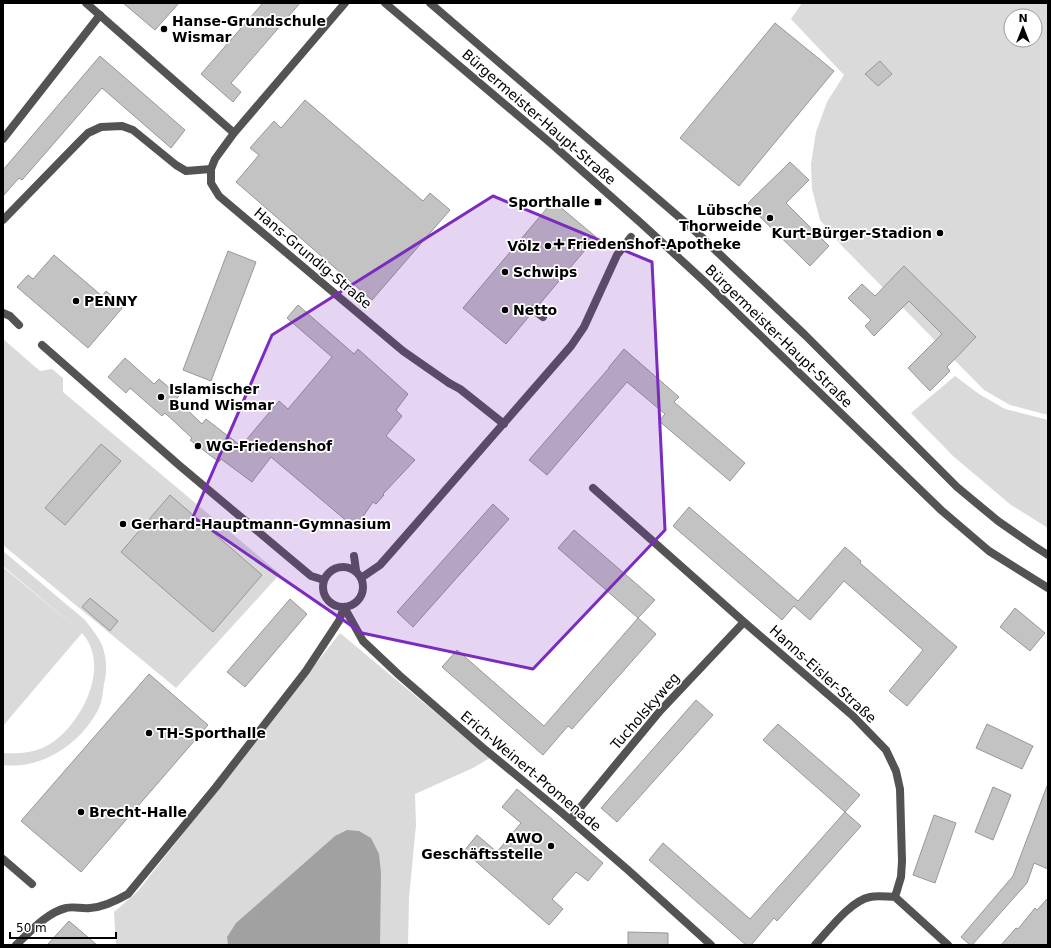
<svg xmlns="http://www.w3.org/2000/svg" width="1051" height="948" viewBox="0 0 1051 948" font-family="'DejaVu Sans',sans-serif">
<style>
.green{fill:#dadada;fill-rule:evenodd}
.water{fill:#a1a1a1}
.building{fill:#c3c3c3;stroke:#979797}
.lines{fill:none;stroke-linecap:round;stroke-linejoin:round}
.pedestrian{stroke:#535353;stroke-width:8}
.minor{stroke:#535353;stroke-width:8}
.tertiary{stroke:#535353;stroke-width:8}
.marked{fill:#7b2cbf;fill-opacity:0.2;stroke:#7b2cbf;stroke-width:3;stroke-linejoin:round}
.poi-dot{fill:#000;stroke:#fff;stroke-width:1.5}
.labels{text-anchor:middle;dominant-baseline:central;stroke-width:3.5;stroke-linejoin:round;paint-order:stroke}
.poi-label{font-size:14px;font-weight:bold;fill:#000;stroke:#fff;text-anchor:start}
.street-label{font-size:14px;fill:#000;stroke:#fff}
</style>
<rect width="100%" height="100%" fill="#fff"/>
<path class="green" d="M 802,3 L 1048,3 L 1048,415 L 1010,405 L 984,390 L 843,247 L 820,220 L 812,189 L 811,164 L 816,132 L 827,102 L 844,75 L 791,19 ZM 1011,16 L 1035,16 L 1035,40 L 1011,40 Z
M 3,339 L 40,371 L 52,369 L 63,378 L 63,392 L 280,574 L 176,688 L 3,545 Z
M 955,376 L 979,394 L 1005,409 L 1048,420 L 1048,528 L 1011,505 L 953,456 L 911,413 Z
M 3,551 L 85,620 C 91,628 98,636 102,645 C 107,658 107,672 104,684 C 103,692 102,701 99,708 C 82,743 42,770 3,765 L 3,753 C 20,754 38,753 53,742 C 83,721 111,665 82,633 L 3,726 L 3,567 L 81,632 L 3,566 Z
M 340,633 L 490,758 L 473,768 L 415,794 L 416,825 L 409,898 L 408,945 L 116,945 L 114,912 L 138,891 Z"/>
<path class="water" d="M 347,830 L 359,831 L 371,838 L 379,854 L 381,873 L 380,945 L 228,945 L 227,937 L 236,923 L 335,836 Z"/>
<path class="building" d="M 123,3 L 179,3 L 155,30 Z
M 263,3 L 300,3 L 231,83 L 241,92 L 233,102 L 201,74 Z
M 775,23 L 834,71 L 739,186 L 680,138 Z
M 100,56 L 185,130 L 171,148 L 102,88 L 22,180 L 19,178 L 3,196 L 3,170 Z
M 880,61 L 892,74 L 878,86 L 865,74 Z
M 305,100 L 423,201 L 430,193 L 450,210 L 372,300 L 236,182 L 259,155 L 250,148 L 274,121 L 281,128 Z
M 790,162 L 809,180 L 786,203 L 829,246 L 810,266 L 747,204 Z
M 553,201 L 596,237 L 538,306 L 534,305 L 530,306 L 529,310 L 531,314 L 506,344 L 463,308 Z
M 228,251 L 256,262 L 211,381 L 183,370 Z
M 54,255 L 102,296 L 106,291 L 124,306 L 88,348 L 17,287 L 28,275 L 33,279 Z
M 904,266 L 976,337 L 947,367 L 950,371 L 930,391 L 908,368 L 942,334 L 909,301 L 874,336 L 865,326 L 871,320 L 848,298 L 862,284 L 875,296 Z
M 298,305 L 354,354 L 358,349 L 408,394 L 396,410 L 402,416 L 386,436 L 415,460 L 383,494 L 384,495 L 376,504 L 373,502 L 355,528 L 271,457 L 252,482 L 221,459 L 219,462 L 190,440 L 192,438 L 165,413 L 162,416 L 130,388 L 126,393 L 108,377 L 125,358 L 154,384 L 159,379 L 179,396 L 176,399 L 202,424 L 206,419 L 241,446 L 279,401 L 288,409 L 332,357 L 287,318 Z
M 624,349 L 679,397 L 674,402 L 745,463 L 730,481 L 659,421 L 665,414 L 627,382 L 547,475 L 529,460 L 609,368 L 609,367 Z
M 101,444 L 121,461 L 65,525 L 45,508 Z
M 170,495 L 262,575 L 213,632 L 121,552 Z
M 493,504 L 509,519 L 413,627 L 397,612 Z
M 689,507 L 798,601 L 845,547 L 861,561 L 860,563 L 957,647 L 907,706 L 889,691 L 923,650 L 844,581 L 810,620 L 794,606 L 782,620 L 673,526 Z
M 574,530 L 655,600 L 638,618 L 558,548 Z
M 90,598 L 118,621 L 110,631 L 82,607 Z
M 290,599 L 307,614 L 245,687 L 227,672 Z
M 1015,608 L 1045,633 L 1030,651 L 1000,627 Z
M 638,618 L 656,634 L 572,729 L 568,726 L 543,755 L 442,667 L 457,650 L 544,726 Z
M 149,674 L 208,725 L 81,872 L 21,821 Z
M 696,700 L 713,715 L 617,822 L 601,808 Z
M 778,724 L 860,795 L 845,812 L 763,740 Z
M 987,724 L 1033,746 L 1022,769 L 976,748 Z
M 1047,786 L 1048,787 L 1048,869 L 1034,863 L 1027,883 L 972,945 L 970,945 L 961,937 L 1013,876 Z
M 993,787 L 1011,795 L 993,840 L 975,832 Z
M 517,789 L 603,863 L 588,881 L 576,872 L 552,899 L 563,909 L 549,925 L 464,851 L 477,835 L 497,852 L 521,823 L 502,807 Z
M 845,812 L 861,826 L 777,921 L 774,918 L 751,945 L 746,945 L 649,860 L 663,843 L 750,919 Z
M 934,815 L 956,823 L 935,883 L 913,875 Z
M 1048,898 L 1048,945 L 1001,945 L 1016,928 L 1018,929 L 1035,908 L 1037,910 Z
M 69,921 L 97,945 L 47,945 Z
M 628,932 L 668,933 L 668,945 L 628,945 Z"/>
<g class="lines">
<path class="pedestrian" d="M 3,139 L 100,15
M 3,220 L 78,143 L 88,133 L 101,127 L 122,126 L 133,130 L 176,165 L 186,171 L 211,169
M 534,310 L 543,317
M 3,313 L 10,316 L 19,325
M 42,345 L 180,466 L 311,576 L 324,580
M 449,383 L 460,389 L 504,424
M 354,556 L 356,570
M323 587a20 20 0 1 1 40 0a20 20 0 1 1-40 0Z
M 361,578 L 380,565 L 395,548 L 571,346 L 584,327 L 617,255 L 631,237
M 16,945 C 30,932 46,913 66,908 C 73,906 82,909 90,908 C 104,907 116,901 128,894 L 216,787 L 306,671 L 339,621 L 344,607"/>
<path class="minor" d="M 86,3 L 234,133
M 345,3 L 234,133 L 215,159 L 211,169 L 211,183 L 219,196 L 403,351 L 449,383
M 593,488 L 744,622 L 853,716 L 886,750 L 896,771 L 900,789 L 902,861 L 901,877 L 895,897 L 948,945
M 344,607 L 363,641 L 399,675 L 482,747 L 561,812 L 628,870 L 711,945
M 570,820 L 660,711 L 744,622
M 3,859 L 32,884
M 815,945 C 829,930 850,901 870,897 C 879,895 887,897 895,897"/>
<path class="tertiary" d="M 385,3 L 554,146 L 642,224 L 705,282 L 941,510 L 989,551 L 1048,588
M 430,3 L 693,229 L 805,335 L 957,487 L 998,521 L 1034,546 L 1048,555"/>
</g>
<path class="marked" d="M 493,196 L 652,262 L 665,530 L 533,669 L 362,633 L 193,517 L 272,335 Z"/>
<g class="poi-dot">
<circle cx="164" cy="29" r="4"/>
<rect x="594" y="198" width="8" height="8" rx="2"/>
<circle cx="770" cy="218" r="4"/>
<circle cx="940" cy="233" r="4"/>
<path d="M557 238h4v4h4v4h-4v4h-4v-4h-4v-4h4z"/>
<circle cx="548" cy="246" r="4"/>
<circle cx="505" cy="272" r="4"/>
<circle cx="76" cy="301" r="4"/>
<circle cx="505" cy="310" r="4"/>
<circle cx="161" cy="397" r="4"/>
<circle cx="198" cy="446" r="4"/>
<circle cx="123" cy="524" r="4"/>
<circle cx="149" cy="733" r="4"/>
<circle cx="81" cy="812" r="4"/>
<circle cx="551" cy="846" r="4"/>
</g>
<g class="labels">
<g class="poi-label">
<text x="172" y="21">Hanse-Grundschule<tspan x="172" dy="16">Wismar</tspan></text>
<text x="590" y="202" text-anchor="end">Sporthalle</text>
<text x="762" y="210" text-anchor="end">Lübsche<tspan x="762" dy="16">Thorweide</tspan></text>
<text x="932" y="233" text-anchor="end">Kurt-Bürger-Stadion</text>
<text x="567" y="244">Friedenshof-Apotheke</text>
<text x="540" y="246" text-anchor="end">Völz</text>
<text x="513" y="272">Schwips</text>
<text x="84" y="301">PENNY</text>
<text x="513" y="310">Netto</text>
<text x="169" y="389">Islamischer<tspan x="169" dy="16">Bund Wismar</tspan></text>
<text x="206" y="446">WG-Friedenshof</text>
<text x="131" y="524">Gerhard-Hauptmann-Gymnasium</text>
<text x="157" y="733">TH-Sporthalle</text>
<text x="89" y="812">Brecht-Halle</text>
<text x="543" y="838" text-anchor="end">AWO<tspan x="543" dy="16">Geschäftsstelle</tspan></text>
</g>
<g class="street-label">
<text transform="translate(539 117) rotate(41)">Bürgermeister-Haupt-Straße</text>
<text transform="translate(313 258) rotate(40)">Hans-Grundig-Straße</text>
<text transform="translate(779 336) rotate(44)">Bürgermeister-Haupt-Straße</text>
<text transform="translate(823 674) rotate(42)">Hanns-Eisler-Straße</text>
<text transform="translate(645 711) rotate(-49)">Tucholskyweg</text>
<text transform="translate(531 771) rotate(40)">Erich-Weinert-Promenade</text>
</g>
</g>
<rect width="1051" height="948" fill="none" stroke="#000000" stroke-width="8"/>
<g transform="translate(1023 28)"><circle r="19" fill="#ffffff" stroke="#999999"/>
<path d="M0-3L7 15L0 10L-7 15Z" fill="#000000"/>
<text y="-6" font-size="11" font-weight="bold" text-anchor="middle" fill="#000000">N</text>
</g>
<path d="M10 932v6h106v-6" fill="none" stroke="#000000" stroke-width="2"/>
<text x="16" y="932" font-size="12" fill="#000000" stroke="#ffffff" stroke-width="3" paint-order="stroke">50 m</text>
</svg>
